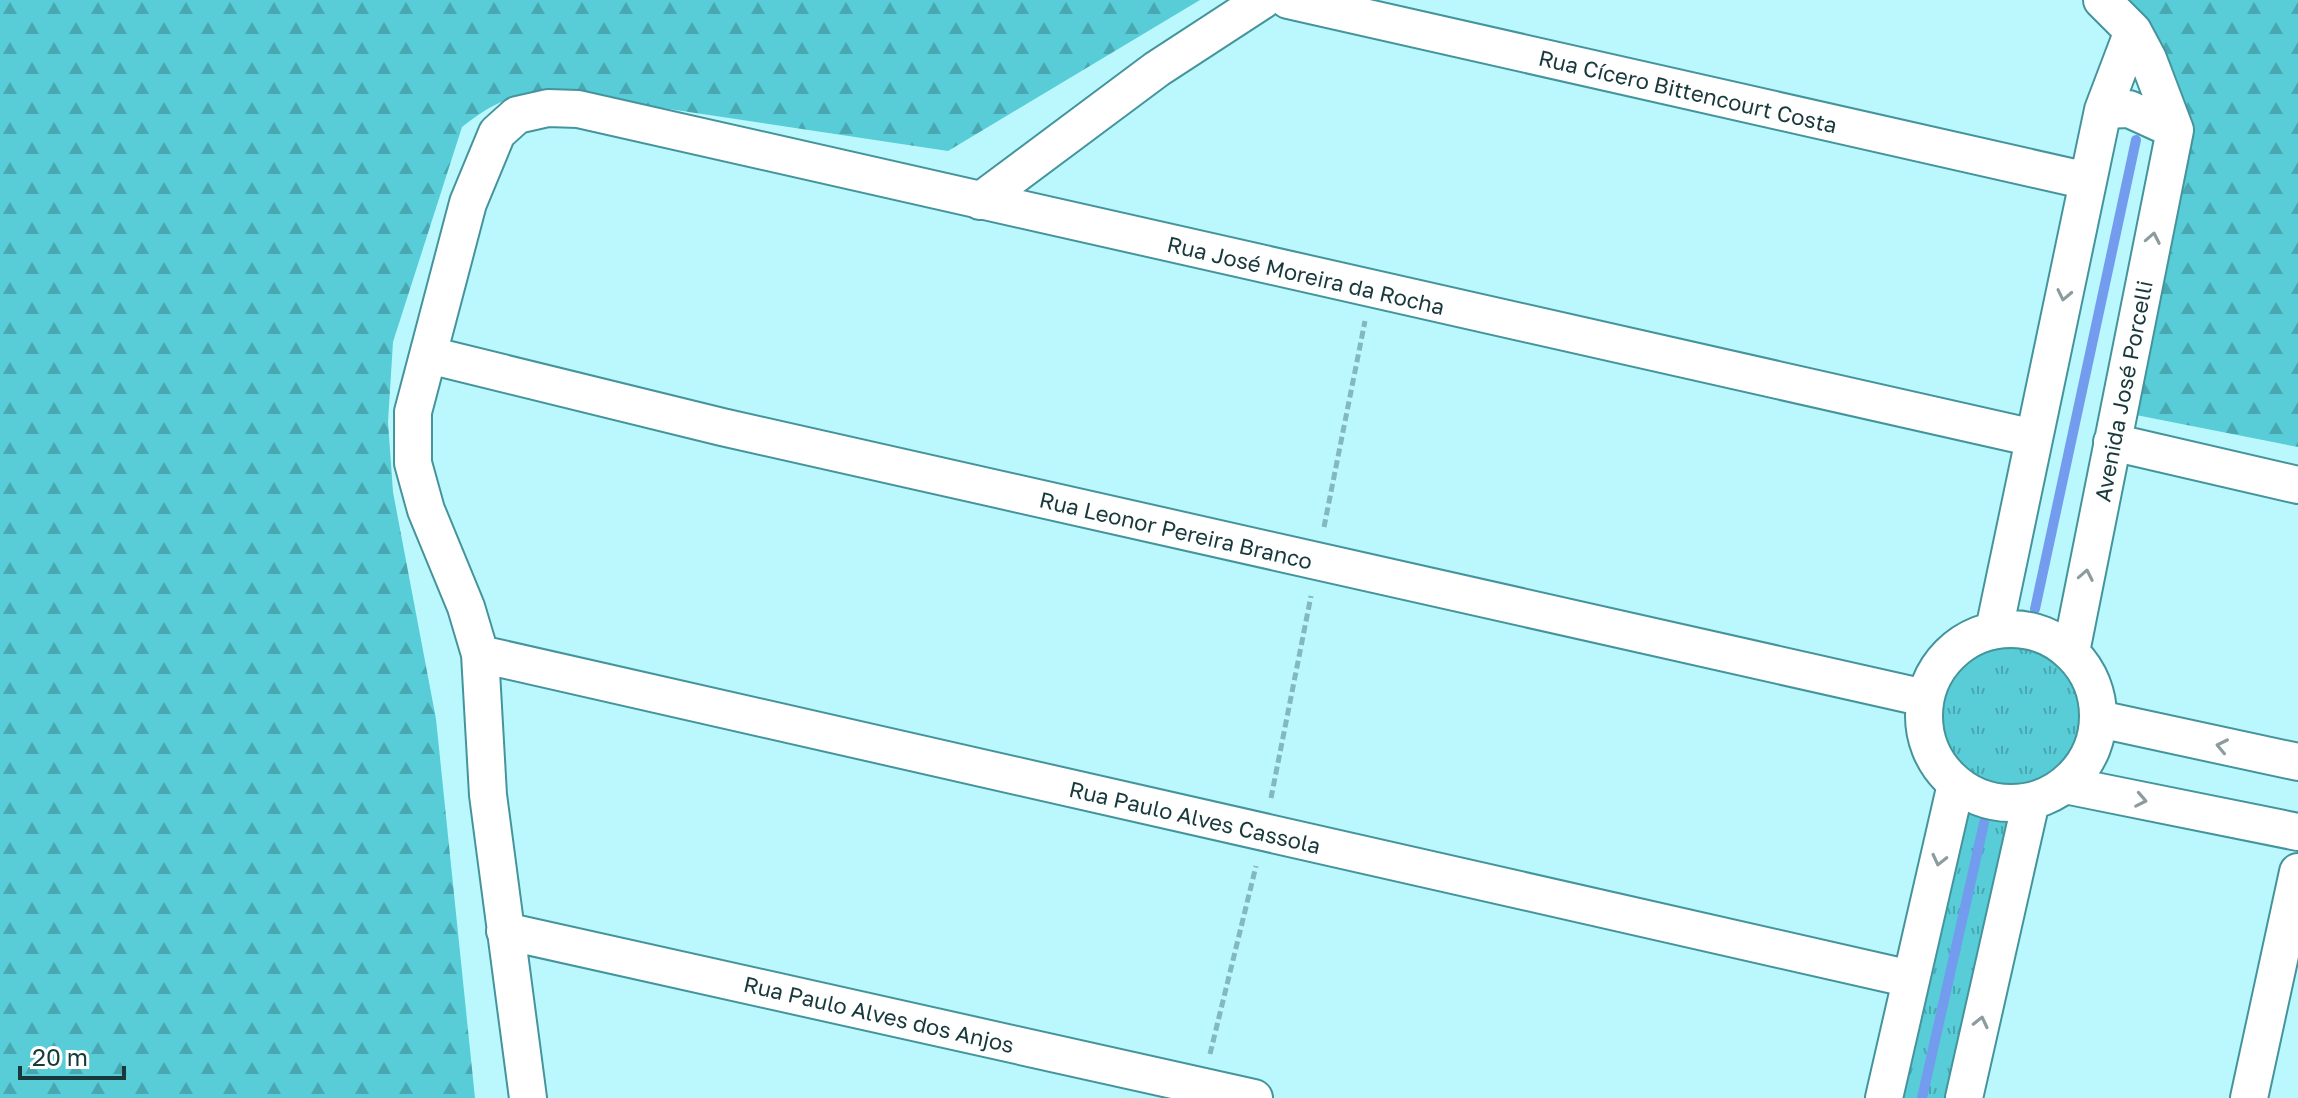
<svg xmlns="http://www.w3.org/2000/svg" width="2298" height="1098" viewBox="0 0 2298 1098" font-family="'Golos Text',sans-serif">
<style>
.grass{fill:url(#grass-tufts)}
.forest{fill:url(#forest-firs)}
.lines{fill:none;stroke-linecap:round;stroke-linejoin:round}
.stream{stroke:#739cee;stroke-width:10}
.minor-casing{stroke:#45949c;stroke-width:40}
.path{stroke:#83b8bd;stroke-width:5;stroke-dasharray:8 4;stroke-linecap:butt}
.minor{stroke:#fff;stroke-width:36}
.oneway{stroke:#8c9c9e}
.labels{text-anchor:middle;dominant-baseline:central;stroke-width:6;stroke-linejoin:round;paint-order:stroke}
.street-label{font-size:22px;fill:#18393c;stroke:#fff}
</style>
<defs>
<pattern id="grass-tufts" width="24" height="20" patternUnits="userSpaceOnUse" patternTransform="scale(2)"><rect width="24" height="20" fill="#58ccd7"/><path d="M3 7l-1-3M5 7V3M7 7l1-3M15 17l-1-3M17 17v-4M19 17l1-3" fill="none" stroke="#48a7b0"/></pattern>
<pattern id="forest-firs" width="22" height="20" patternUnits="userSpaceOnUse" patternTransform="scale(2)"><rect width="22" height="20" fill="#58ccd7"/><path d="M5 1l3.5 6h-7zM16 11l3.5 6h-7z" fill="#48a7b0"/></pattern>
</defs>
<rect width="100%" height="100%" fill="#baf8fe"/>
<path class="grass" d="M1936 716a76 76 0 1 1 152 0a76 76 0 1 1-152 0Z
M 1965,808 L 2010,818 L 1947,1098 L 1899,1098 Z"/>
<path class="forest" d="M 0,0 L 1200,0 L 948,151 L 562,93 C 514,95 500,97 462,127 L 393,342 L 388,422 L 393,492 L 436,719 L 475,1098 L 0,1098 Z
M 2123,0 L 2298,0 L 2298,447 L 2136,415 L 2189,129 L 2156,33 Z"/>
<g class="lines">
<path class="stream" d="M 2035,609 L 2136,140
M 1922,1098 L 1984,823"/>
<defs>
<path id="minor" d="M 1288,0 L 2088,181
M 2103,110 L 2129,109 L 2175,130
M 980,201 L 1157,69 L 1263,0
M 429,355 L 722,427 L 1925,698
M 2112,442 L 2298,485
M1924 716a87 87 0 1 1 174 0a87 87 0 1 1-174 0Z
M 1994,630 L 2103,110 L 2133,31
M 2071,652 L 2175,130 L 2148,59 L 2133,31 L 2102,0
M 480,654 L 1911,979
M 2099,719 L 2298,762
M 2065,785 L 2298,832
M 505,931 L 1254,1098
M 528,1098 L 488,795 L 480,654 L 466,607 L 426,510 L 413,463 L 413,412 L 468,203 L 497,133 L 517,115 L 548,108 L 578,109 L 2034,438
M 1884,1098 L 1956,784
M 1964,1098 L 2031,801
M 2249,1098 L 2298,872"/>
</defs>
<use href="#minor" class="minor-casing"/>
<path class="path" d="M 1324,527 L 1365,321
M 1271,798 L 1311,596
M 1210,1054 L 1256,866"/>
<use href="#minor" class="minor"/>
</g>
<defs><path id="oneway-chevron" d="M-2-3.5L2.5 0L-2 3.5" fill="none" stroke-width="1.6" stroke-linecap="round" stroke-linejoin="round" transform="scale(2)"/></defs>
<g class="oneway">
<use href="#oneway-chevron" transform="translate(2153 238) rotate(-79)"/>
<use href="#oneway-chevron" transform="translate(2064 295) rotate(102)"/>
<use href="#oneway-chevron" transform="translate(2086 575) rotate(-79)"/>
<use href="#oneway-chevron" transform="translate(2222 746) rotate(-168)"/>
<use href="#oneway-chevron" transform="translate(2141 800) rotate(11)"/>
<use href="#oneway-chevron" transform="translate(1939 860) rotate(103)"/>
<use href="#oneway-chevron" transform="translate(1981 1022) rotate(-77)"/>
</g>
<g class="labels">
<g class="street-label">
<text transform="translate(1688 91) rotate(13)">Rua Cícero Bittencourt Costa</text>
<text transform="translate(1306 275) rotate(13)">Rua José Moreira da Rocha</text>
<text transform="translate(2123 391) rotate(-79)">Avenida José Porcelli</text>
<text transform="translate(1176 530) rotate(13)">Rua Leonor Pereira Branco</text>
<text transform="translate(1195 817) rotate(13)">Rua Paulo Alves Cassola</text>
<text transform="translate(879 1014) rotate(13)">Rua Paulo Alves dos Anjos</text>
</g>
</g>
<path d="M20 1066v12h104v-12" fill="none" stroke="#18393c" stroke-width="4"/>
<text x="32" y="1066" font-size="24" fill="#18393c" stroke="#ffffff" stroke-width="6" paint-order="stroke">20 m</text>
</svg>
